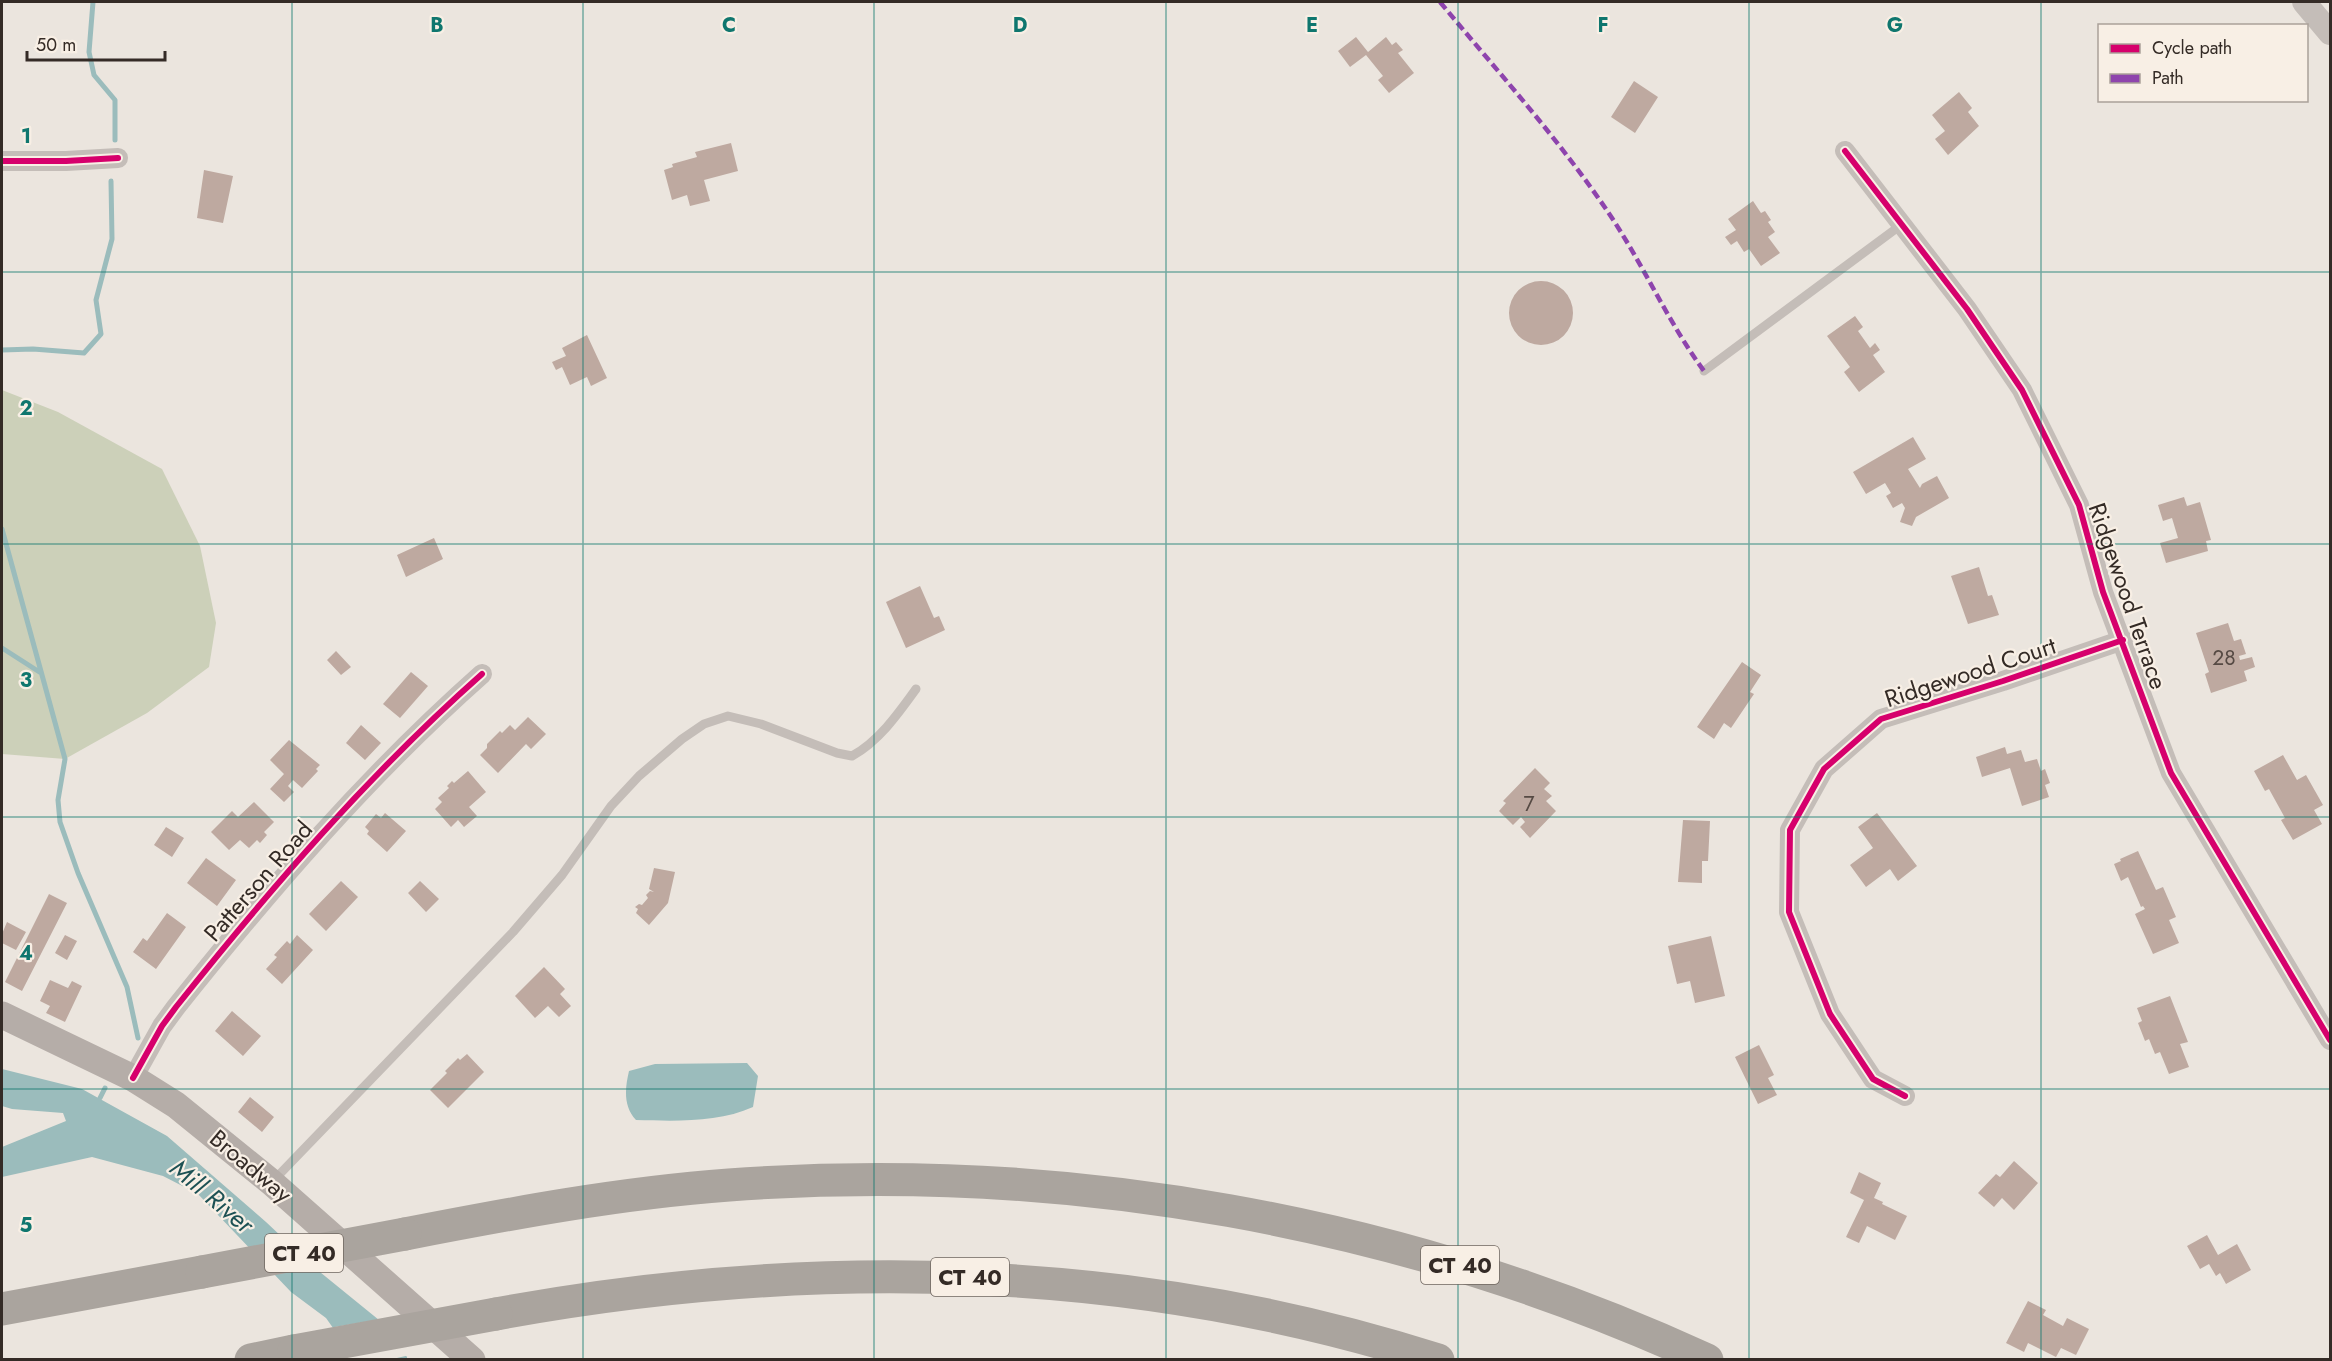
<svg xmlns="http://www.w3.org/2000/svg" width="2332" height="1361" viewBox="0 0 2332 1361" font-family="Jost,sans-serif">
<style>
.green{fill:#ccd0b9}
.water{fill:#9bbcbc}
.pier{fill:#ebe5de}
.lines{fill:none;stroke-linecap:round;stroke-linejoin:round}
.stream{stroke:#9bbcbc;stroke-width:5}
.building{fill:#bea9a0}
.service{stroke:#c4bdb8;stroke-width:9}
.minor{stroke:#c4bdb8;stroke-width:20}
.tertiary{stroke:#c4bdb8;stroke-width:24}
.secondary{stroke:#b5ada8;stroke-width:27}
.motorway{stroke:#aaa49e;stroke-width:33}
.motorway-bridge{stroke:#aaa49e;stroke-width:33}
.quiet{stroke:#8e44ad;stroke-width:4.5;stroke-dasharray:9 4.5;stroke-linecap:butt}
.cycleway-casing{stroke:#f8efe5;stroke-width:10}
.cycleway{stroke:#d6006c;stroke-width:6}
.grid{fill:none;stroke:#0f766e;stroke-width:1.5;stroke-opacity:0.55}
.labels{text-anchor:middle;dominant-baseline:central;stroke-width:4.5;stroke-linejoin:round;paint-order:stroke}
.number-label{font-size:21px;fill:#564a44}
.shield{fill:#f8efe5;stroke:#6f665f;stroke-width:1.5}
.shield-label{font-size:22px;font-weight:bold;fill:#342b26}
.street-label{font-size:24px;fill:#342b26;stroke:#f8efe5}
.water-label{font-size:26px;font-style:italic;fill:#1d5154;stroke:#f8efe5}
.grid-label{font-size:20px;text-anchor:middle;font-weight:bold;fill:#0f766e;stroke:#f8efe5;stroke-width:4.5;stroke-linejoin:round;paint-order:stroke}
</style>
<rect width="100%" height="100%" fill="#ebe5de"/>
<path class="green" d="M 2,390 L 58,412 L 162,469 L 200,546 L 216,623 L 209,667 L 147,713 L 65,759 L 2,754 Z"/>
<path class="water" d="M 747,1063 L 758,1076 L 753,1107 C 718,1123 674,1121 636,1120 C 623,1106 625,1088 629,1071 L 655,1064 Z
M 2,1069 L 82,1089 L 167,1136 L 266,1222 L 315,1268 L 379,1320 L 407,1357 L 407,1359 L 355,1359 L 326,1318 L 291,1292 L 198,1194 L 163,1176 L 92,1157 L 2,1177 L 2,1147 L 66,1121 L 63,1113 L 12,1109 L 2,1106 Z"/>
<path class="pier" d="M 382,1319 L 410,1355 L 388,1360 L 351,1360 L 329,1328 Z"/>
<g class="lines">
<path class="stream" d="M 93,2 L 89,52 L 94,75 L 115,100 L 115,140
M 2,350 L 33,349 L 84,353 L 101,334 L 96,300 L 112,239 L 111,181
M 2,529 L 65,759 L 58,800 L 60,822 L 78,873 L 127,987 L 138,1038
M 2,648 L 41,673
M 100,1098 L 105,1088"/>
</g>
<path class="building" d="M 1356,37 L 1368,52 L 1386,37 L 1392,45 L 1396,42 L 1403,50 L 1398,53 L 1414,73 L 1389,93 L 1378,80 L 1383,76 L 1366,55 L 1350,67 L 1338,51 Z
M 1634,81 L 1658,97 L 1635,133 L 1611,117 Z
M 1959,92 L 1972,108 L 1968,112 L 1979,126 L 1948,155 L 1935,139 L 1945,131 L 1932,115 Z
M 731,143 L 738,171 L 704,180 L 710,201 L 690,206 L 687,195 L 672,200 L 664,170 L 673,167 L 672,164 L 697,157 L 695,152 Z
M 204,170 L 233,176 L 223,223 L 197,218 Z
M 1753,201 L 1761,213 L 1765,211 L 1771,220 L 1768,222 L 1775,232 L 1768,237 L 1780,253 L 1761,266 L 1749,249 L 1744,252 L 1737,241 L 1731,245 L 1725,237 L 1736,230 L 1728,219 Z
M1509 313a32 32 0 1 1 64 0a32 32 0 1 1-64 0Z
M 1855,316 L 1863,327 L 1858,331 L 1870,348 L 1875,343 L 1880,350 L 1873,355 L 1885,372 L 1859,392 L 1844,372 L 1850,367 L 1827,336 Z
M 587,335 L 607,378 L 591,386 L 587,377 L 570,385 L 562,367 L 556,370 L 552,362 L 566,356 L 562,348 Z
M 1913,437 L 1926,459 L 1908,469 L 1920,488 L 1922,484 L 1937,476 L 1949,498 L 1916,517 L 1912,526 L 1900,522 L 1905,508 L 1902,503 L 1893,508 L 1886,496 L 1891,493 L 1885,483 L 1866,494 L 1853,472 Z
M 2184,497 L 2187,506 L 2200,502 L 2211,540 L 2206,541 L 2208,551 L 2166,563 L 2160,543 L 2178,538 L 2172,518 L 2163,521 L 2158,505 Z
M 434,538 L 443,559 L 406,577 L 397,555 Z
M 1979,567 L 1988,596 L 1992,595 L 1999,615 L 1968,624 L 1951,576 Z
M 920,586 L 934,618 L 939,616 L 945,630 L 906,648 L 886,602 Z
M 2228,623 L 2234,641 L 2241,639 L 2246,654 L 2239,656 L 2240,660 L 2252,657 L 2255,667 L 2244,671 L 2247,681 L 2211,693 L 2205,674 L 2209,672 L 2196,633 Z
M 336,651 L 351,667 L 341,675 L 327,660 Z
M 1742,662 L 1761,675 L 1750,692 L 1754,694 L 1731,728 L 1724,723 L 1714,739 L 1697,727 Z
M 411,672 L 428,686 L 400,718 L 383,704 Z
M 528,717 L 546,734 L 531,749 L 526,744 L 498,773 L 480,755 L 487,748 L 487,744 L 500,731 L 502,733 L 510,725 L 515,730 Z
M 361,725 L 381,743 L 365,760 L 346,743 Z
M 289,740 L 320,765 L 316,769 L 318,771 L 302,788 L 293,780 L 288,786 L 294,792 L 284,802 L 270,789 L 284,774 L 270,760 Z
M 2005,747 L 2007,754 L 2021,750 L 2025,762 L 2037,759 L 2041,771 L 2045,769 L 2050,783 L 2045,785 L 2049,797 L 2022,806 L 2010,768 L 1982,777 L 1976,757 Z
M 2283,755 L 2297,780 L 2306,775 L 2323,805 L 2314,810 L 2322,824 L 2293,840 L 2281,820 L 2285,818 L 2269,789 L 2265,791 L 2254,771 Z
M 1535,768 L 1550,783 L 1544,789 L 1552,796 L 1546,801 L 1556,811 L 1530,838 L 1520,827 L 1525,822 L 1521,817 L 1513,825 L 1499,811 L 1506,803 L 1503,801 Z
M 468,771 L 486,792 L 469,807 L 477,816 L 464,827 L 458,820 L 451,827 L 435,809 L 442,802 L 438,798 L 449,788 L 447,786 L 452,781 L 454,783 Z
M 254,802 L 274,822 L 264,832 L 267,835 L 260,843 L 257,840 L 249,848 L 240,840 L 229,850 L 211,832 L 232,811 L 238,817 Z
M 385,813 L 406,831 L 387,852 L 367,834 L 369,831 L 365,827 L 376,814 L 381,818 Z
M 1877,813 L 1917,866 L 1898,881 L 1890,869 L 1866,887 L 1850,865 L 1873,848 L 1858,827 Z
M 1683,820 L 1710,821 L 1708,861 L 1702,861 L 1702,883 L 1678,882 Z
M 166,827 L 184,838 L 172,857 L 154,845 Z
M 2138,851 L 2156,890 L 2163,887 L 2176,917 L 2169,920 L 2179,943 L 2153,954 L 2135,914 L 2145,909 L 2143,906 L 2141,907 L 2128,877 L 2121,881 L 2114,864 L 2121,861 L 2120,859 Z
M 206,858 L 236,880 L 217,906 L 187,883 Z
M 654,868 L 675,872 L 668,903 L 649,925 L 636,913 L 638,909 L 635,907 L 639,904 L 642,905 L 648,898 L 646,895 L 650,891 L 654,892 L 649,889 Z
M 341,881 L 358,897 L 326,931 L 309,914 Z
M 420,881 L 439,899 L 426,912 L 408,893 Z
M 49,894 L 67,903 L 22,991 L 5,982 Z
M 167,913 L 186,927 L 156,969 L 133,952 L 143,938 L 147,941 Z
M 7,922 L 26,932 L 16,950 L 2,943 L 2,934 Z
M 65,935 L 77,941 L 67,960 L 55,953 Z
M 297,935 L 313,950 L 282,984 L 266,969 L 277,957 L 274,955 L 287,941 L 290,944 Z
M 1711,936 L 1725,996 L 1695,1003 L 1690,981 L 1677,984 L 1668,946 Z
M 544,967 L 565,989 L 560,994 L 571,1006 L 559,1017 L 548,1006 L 535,1018 L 515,996 Z
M 50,980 L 68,988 L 72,981 L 82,986 L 65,1022 L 46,1013 L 50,1006 L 40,1001 Z
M 2170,996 L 2188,1042 L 2180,1044 L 2189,1067 L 2169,1074 L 2160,1052 L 2155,1054 L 2149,1039 L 2145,1041 L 2138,1023 L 2142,1021 L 2137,1008 Z
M 232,1011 L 261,1036 L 243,1056 L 215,1031 Z
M 1759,1045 L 1774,1075 L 1768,1078 L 1777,1095 L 1758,1104 L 1735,1057 Z
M 467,1054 L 484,1072 L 448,1108 L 430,1090 L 447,1073 L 445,1071 L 458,1058 L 460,1060 Z
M 250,1097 L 274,1117 L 262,1132 L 238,1112 Z
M 2014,1161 L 2038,1183 L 2014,1210 L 2002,1198 L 1994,1207 L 1978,1193 L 1996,1174 L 2000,1177 Z
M 1859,1172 L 1881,1183 L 1874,1198 L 1883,1202 L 1882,1204 L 1907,1216 L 1895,1240 L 1867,1226 L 1859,1243 L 1846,1237 L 1864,1200 L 1850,1193 Z
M 2207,1235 L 2218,1255 L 2237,1244 L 2251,1270 L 2226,1284 L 2220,1273 L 2216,1276 L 2209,1264 L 2200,1269 L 2187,1246 Z
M 2028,1301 L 2046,1310 L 2043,1315 L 2063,1326 L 2067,1318 L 2089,1329 L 2076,1355 L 2061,1348 L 2056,1357 L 2028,1343 L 2024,1352 L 2006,1343 Z"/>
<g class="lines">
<path class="service" d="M 1704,371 L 1901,225
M 273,1181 L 513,932 L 562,875 L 611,806 L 639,776 L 682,739 L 704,724 L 728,716 L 761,724 L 837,753 L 852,756 C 879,741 898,714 916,689"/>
<path class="minor" d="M 1845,151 L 1967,309 L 2022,390 L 2079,505 L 2103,592 L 2171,773 L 2330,1040
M 2,161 L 66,161 L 118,158
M 133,1078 L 162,1026 L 176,1007 C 270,889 369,774 482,674
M 1905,1096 L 1873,1079 L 1830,1014 L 1789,912 L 1790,830 L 1824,769 L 1881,719 L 2003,681 L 2123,640"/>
<path class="tertiary" d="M 2304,2 L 2330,33"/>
<path class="secondary" d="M 2,1015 L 133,1078 L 176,1105 L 271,1182 L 472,1360"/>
<path class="motorway" d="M 405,1234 C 513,1213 620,1193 729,1185 C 1063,1160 1403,1220 1707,1360
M 2,1309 L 202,1272
M 496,1314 C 811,1256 1132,1262 1438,1360
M 251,1360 L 294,1351"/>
<path class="motorway-bridge" d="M 202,1272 L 405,1234
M 294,1351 L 496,1314"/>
<path class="quiet" d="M 1440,2 C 1498,72 1559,139 1610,215 C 1644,266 1668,322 1704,371"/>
<defs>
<path id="cycleway" d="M 1845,151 L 1967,309 L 2022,390 L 2079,505 L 2103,592 L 2171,773 L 2330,1040
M 2,161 L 66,161 L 118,158
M 133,1078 L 162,1026 L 176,1007 C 270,889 369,774 482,674
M 1905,1096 L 1873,1079 L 1830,1014 L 1789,912 L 1790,830 L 1824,769 L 1881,719 L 2003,681 L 2123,640"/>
</defs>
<use href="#cycleway" class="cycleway-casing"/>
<use href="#cycleway" class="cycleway"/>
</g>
<path class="grid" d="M 292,2 L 292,1360M 583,2 L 583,1360M 874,2 L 874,1360M 1166,2 L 1166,1360M 1458,2 L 1458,1360M 1749,2 L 1749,1360M 2041,2 L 2041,1360M 2,272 L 2330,272M 2,544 L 2330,544M 2,817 L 2330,817M 2,1089 L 2330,1089"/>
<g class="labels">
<g class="number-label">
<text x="2224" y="658">28</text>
<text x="1529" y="804">7</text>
</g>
<g class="shield">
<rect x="265" y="1234" width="78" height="38" rx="4.5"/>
<rect x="1421" y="1246" width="78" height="38" rx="4.5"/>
<rect x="931" y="1258" width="78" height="38" rx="4.5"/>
</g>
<g class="shield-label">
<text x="304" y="1253">CT 40</text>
<text x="1460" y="1265">CT 40</text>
<text x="970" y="1277">CT 40</text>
</g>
<g class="street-label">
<text transform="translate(2128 596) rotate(71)">Ridgewood Terrace</text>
<text transform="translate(1970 672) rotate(-18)">Ridgewood Court</text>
<text transform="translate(258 881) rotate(-49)">Patterson Road</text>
<text transform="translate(251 1166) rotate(40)">Broadway</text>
</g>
<g class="water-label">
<text transform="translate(212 1196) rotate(40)">Mill River</text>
</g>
</g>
<g class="grid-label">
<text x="437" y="32">B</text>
<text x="729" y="32">C</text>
<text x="1020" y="32">D</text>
<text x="1312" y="32">E</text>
<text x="1603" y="32">F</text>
<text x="1895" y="32">G</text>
<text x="26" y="143">1</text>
<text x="26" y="415">2</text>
<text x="26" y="687">3</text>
<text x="26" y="960">4</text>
<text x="26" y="1232">5</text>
</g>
<rect width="2332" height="1361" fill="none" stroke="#342b26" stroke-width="6"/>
<rect x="2098" y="24" width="210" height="78" fill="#f8efe5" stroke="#aaa199" stroke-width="1.5"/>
<rect x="2110" y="44" width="30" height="9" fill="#d6006c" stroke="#aaa199" stroke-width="1.5"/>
<text x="2152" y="54" font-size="18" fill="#342b26">Cycle path</text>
<rect x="2110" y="74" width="30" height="9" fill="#8e44ad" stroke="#aaa199" stroke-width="1.5"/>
<text x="2152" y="84" font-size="18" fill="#342b26">Path</text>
<path d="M27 51v9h138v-9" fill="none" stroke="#342b26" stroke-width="3"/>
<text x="36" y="51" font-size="18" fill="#342b26" stroke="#f8efe5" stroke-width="4.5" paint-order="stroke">50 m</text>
</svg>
